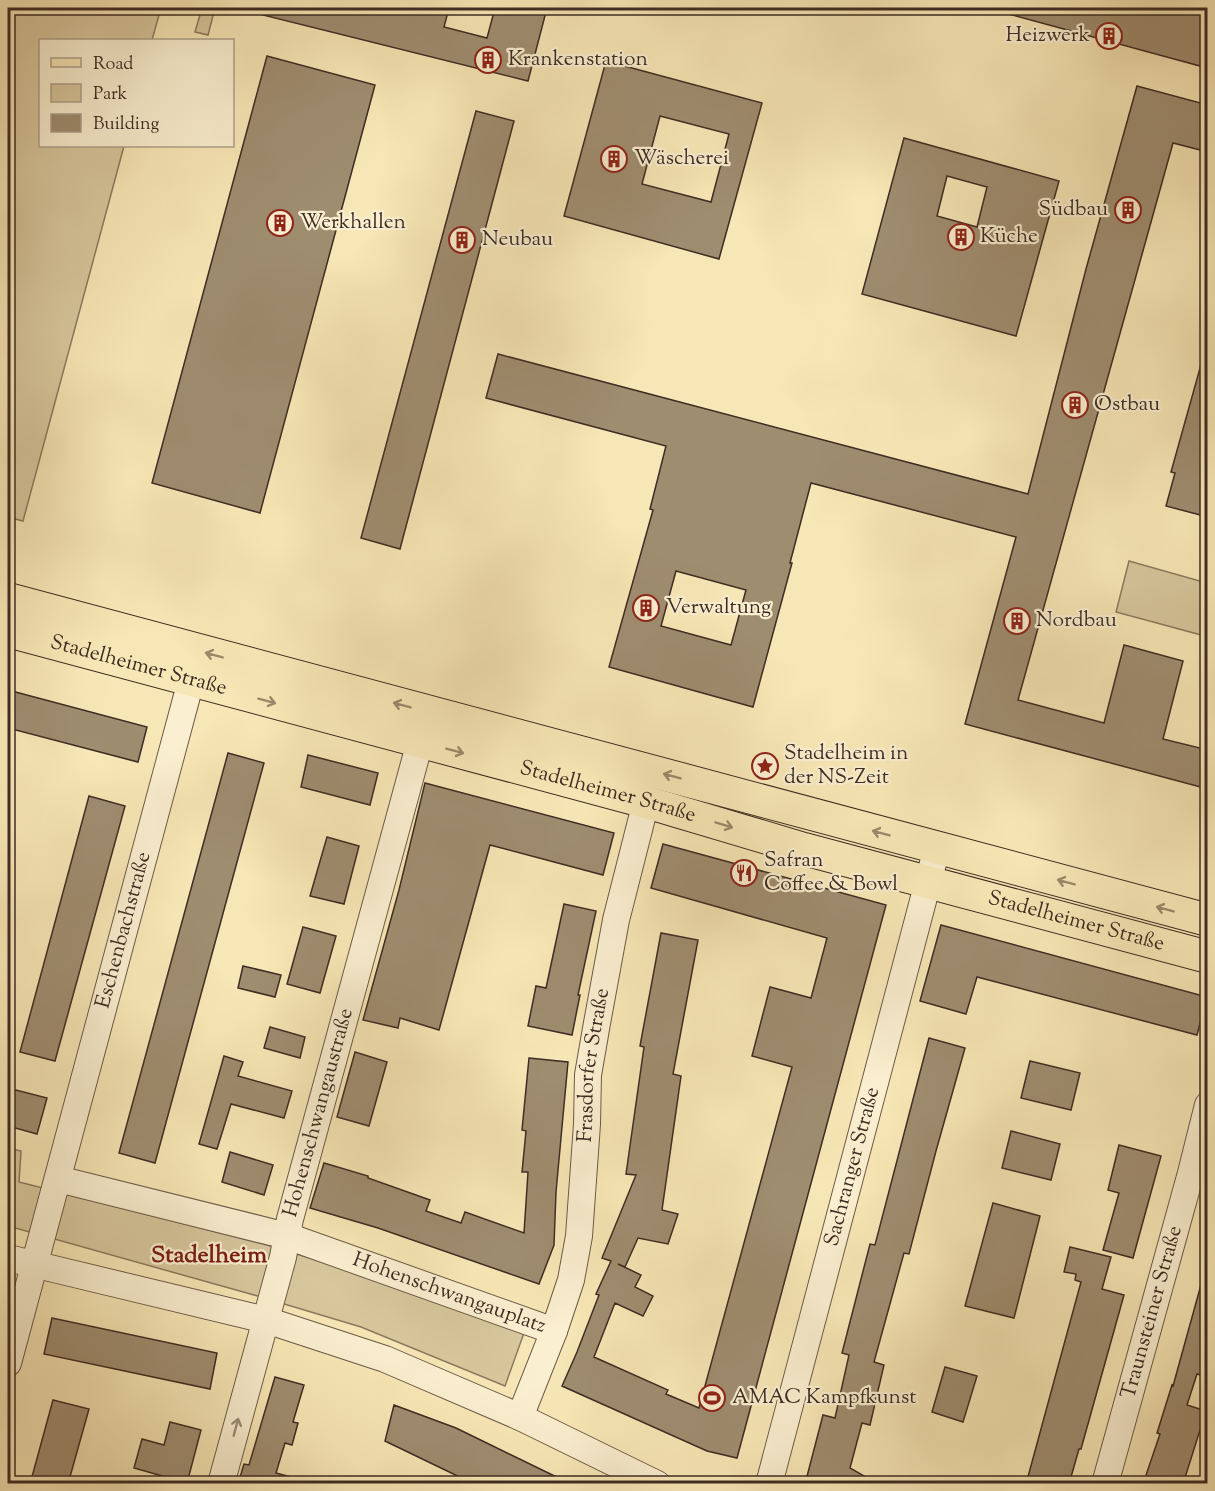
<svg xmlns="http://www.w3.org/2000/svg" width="1215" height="1491" viewBox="0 0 1215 1491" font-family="'Sorts Mill Goudy',serif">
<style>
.green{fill:#d8c79d;stroke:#8b7a60;stroke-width:1.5}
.building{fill:#9f8d70;stroke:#3e2c24;stroke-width:1.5;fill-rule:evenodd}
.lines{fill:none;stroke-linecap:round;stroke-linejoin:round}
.minor-casing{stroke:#6c5b48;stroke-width:28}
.major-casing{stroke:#3e2c24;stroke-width:34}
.minor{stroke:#faefd0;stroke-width:26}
.major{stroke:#f8e7b6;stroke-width:32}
.oneway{stroke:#9b8a6d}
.oneway2{stroke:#9c8e7a}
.labels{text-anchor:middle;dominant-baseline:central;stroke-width:4.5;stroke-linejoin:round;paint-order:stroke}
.poi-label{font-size:21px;fill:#3e2c24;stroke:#faefd0;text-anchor:start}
.street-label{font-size:21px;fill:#3e2c24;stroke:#faefd0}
.quarter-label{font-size:24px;font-weight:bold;fill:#7a1f14;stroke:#faefd0}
</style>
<rect width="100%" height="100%" fill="#f8e7b6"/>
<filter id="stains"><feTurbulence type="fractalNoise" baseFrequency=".00333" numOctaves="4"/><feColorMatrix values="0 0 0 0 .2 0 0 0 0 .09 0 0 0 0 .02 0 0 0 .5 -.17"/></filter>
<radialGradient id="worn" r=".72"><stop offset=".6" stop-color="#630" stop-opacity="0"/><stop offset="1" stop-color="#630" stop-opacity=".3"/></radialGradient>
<path class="green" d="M 8,8 L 161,8 L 152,40 L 40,40 L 40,146 L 124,146 L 23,521 L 15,519 L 11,534 L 8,533 Z
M 202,8 L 215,8 L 208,35 L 195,32 Z
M 1129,561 L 1207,583 L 1208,627 L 1205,636 L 1116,612 Z
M 8,1148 L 21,1151 L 19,1182 L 267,1245 L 359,1273 L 524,1333 L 505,1386 L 361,1327 L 254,1295 L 8,1226 Z"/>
<path class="building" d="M 260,8 L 449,8 L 444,27 L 487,38 L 495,8 L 547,8 L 528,81 L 259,14 Z
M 1006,8 L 1208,8 L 1208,38 L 1200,66 L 1005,13 Z
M 267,56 L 375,85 L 260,513 L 152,483 Z
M 606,61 L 762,103 L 719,259 L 564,216 ZM 660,116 L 729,134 L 711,202 L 642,184 Z
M 1137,86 L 1208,105 L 1208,152 L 1173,143 L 1018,700 L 1104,723 L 1124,645 L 1183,661 L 1163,739 L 1208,750 L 1208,789 L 965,724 L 1016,537 L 811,483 L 790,563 L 792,563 L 753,707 L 609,667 L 653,510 L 650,509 L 666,446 L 486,398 L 498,354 L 1028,494 L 1086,269 ZM 676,571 L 746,590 L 731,645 L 661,626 Z
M 476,111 L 514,121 L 400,549 L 361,538 Z
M 904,138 L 1059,181 L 1016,336 L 862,294 ZM 947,176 L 987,187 L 977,227 L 937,216 Z
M 1202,361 L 1208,362 L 1208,517 L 1166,506 L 1175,473 L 1171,472 Z
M 8,690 L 147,727 L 138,762 L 8,728 Z
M 228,753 L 264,763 L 155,1163 L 119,1153 Z
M 308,755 L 378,773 L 370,805 L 301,787 Z
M 425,783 L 614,833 L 603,875 L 490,845 L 439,1030 L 400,1018 L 398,1028 L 363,1020 L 399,890 Z
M 89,796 L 125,806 L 55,1061 L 20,1052 Z
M 327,837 L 359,846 L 344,904 L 310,896 Z
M 663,844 L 886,905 L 737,1458 L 707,1451 L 562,1386 L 577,1352 L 599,1295 L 596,1294 L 611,1261 L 602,1258 L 636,1175 L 626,1174 L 644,1047 L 640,1046 L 661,933 L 698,940 L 673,1074 L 681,1076 L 662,1210 L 678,1214 L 668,1244 L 638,1238 L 625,1267 L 618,1264 L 641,1275 L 635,1287 L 653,1296 L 643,1316 L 615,1303 L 594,1357 L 668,1390 L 666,1394 L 699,1408 L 792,1067 L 752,1056 L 770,987 L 811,998 L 827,938 L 651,888 Z
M 564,904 L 596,911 L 578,995 L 580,995 L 572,1035 L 528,1026 L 536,986 L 546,988 Z
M 941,925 L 1207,997 L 1197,1035 L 977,977 L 966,1014 L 920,1001 Z
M 303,927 L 336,936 L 320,993 L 287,984 Z
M 243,966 L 281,975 L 275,997 L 238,988 Z
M 270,1027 L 305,1037 L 300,1058 L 264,1048 Z
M 929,1038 L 965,1048 L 936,1151 L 909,1254 L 904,1253 L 874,1362 L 884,1365 L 870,1425 L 862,1423 L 850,1468 L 878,1484 L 805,1484 L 823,1415 L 835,1418 L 849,1355 L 842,1353 L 870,1244 L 875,1245 Z
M 355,1052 L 387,1062 L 369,1126 L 337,1117 Z
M 224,1056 L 243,1062 L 238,1076 L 292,1091 L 284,1118 L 231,1104 L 217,1149 L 199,1144 Z
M 529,1058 L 568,1062 L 556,1192 L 554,1245 L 539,1284 L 378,1228 L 310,1208 L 324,1163 L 368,1176 L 368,1178 L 430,1200 L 426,1211 L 461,1223 L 465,1212 L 524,1233 L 528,1172 L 522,1172 L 526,1131 L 522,1130 Z
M 1030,1061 L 1080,1073 L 1071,1110 L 1021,1098 Z
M 8,1088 L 47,1098 L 37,1134 L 8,1126 Z
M 1011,1131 L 1060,1144 L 1051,1180 L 1002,1168 Z
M 1119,1145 L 1161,1156 L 1133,1258 L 1103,1250 L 1119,1193 L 1108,1190 Z
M 230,1152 L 273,1165 L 264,1195 L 222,1182 Z
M 993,1203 L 1040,1216 L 1014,1318 L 965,1306 Z
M 1070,1247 L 1111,1257 L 1102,1289 L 1124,1295 L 1081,1449 L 1079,1449 L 1069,1484 L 1026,1484 L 1081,1282 L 1075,1280 L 1076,1274 L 1064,1272 Z
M 1202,1281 L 1208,1282 L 1208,1377 L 1197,1374 L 1187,1405 L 1206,1411 L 1183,1484 L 1143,1484 L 1160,1434 L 1157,1433 L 1172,1385 L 1173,1386 Z
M 52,1318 L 217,1353 L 210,1389 L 44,1354 Z
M 945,1367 L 977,1376 L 963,1422 L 932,1412 Z
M 275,1377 L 304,1385 L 293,1422 L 298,1423 L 292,1445 L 285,1443 L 276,1473 L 295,1478 L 294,1484 L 238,1484 L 244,1464 L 249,1465 Z
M 53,1400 L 89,1409 L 68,1484 L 30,1484 Z
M 394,1405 L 456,1428 L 571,1484 L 474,1484 L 385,1441 Z
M 170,1422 L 201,1430 L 187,1483 L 134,1468 L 142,1439 L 164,1445 Z"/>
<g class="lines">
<defs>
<g id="minor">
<path id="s1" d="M 58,1179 L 287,1236 L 554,1331 L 520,1417"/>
<path d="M 8,1258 L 266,1320 L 385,1359 L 520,1417 L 657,1484"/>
<path id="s2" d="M 554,1331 L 571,1280 L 579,1236 L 587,1124 L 588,1075 L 597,1023 L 616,920 L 646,802"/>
<path id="s3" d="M 8,1363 L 191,681"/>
<path id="s4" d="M 221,1484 L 283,1257 L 290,1219 L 420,742"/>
<path id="s5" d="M 769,1484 L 937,848"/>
<path id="s6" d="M 1105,1484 L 1191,1173 L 1208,1105"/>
</g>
<g id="major">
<path d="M 8,599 L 1208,920"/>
<path id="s7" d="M 8,631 L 646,802 L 804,849 L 1208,957"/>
</g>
</defs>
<use href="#minor" class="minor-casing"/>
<use href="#major" class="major-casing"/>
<use href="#minor" class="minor"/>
<use href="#major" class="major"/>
</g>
<defs><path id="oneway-shaft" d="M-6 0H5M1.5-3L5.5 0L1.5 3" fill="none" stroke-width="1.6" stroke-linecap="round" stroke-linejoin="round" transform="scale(1.5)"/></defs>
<g class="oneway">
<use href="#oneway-shaft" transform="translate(214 655) rotate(-165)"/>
<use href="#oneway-shaft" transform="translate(267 701) rotate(15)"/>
<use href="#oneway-shaft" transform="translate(402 705) rotate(-165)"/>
<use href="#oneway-shaft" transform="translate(455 751) rotate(15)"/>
<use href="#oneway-shaft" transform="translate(672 776) rotate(-165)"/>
<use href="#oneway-shaft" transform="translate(724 825) rotate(17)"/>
<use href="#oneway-shaft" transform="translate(881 833) rotate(-165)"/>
<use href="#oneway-shaft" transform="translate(1066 882) rotate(-165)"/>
<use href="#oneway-shaft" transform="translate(1165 909) rotate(-165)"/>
</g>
<use class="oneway2" href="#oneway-shaft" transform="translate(236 1427) rotate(-75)"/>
<defs>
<symbol id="building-ring" viewBox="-11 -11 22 22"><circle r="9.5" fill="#faefd0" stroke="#8f2418" stroke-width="1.5"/><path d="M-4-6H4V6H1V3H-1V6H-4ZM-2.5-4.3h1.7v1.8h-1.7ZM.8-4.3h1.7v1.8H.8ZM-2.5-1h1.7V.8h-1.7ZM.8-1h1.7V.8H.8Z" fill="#8f2418"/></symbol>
<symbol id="sight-ring" viewBox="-11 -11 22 22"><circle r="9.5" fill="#faefd0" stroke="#8f2418" stroke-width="1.5"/><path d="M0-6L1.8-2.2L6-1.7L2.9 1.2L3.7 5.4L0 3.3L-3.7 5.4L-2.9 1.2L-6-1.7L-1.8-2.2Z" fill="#8f2418"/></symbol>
<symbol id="restaurant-ring" viewBox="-11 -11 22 22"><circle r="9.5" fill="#faefd0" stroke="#8f2418" stroke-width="1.5"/><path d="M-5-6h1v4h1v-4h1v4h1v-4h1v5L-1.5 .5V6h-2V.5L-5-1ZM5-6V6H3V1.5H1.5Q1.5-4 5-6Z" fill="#8f2418"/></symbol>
<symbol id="stadium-ring" viewBox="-11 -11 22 22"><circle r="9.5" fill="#faefd0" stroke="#8f2418" stroke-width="1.5"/><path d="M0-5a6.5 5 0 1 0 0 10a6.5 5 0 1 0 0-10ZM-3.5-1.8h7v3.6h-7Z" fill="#8f2418"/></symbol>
</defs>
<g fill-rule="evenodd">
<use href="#building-ring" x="1094" y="21" width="30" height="30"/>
<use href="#building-ring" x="473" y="45" width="30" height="30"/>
<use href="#building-ring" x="599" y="144" width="30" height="30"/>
<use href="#building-ring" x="1113" y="195" width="30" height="30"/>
<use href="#building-ring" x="265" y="208" width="30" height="30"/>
<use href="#building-ring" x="946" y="222" width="30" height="30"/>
<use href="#building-ring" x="447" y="225" width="30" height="30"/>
<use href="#building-ring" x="1060" y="390" width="30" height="30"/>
<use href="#building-ring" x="631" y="593" width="30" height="30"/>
<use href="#building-ring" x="1002" y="606" width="30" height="30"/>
<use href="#sight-ring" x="750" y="751" width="30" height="30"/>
<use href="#restaurant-ring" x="729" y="858" width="30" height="30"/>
<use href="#stadium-ring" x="697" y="1383" width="30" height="30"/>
</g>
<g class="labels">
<g class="poi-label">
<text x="1090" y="36" text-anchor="end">Heizwerk</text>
<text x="508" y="60">Krankenstation</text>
<text x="634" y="159">Wäscherei</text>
<text x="1108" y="210" text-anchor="end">Südbau</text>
<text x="300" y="223">Werkhallen</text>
<text x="980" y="237">Küche</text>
<text x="482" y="240">Neubau</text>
<text x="1094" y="405">Ostbau</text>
<text x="666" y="608">Verwaltung</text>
<text x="1036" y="621">Nordbau</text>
<text x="784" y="754">Stadelheim in<tspan x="784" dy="24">der NS-Zeit</tspan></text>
<text x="764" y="861">Safran<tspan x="764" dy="24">Coffee &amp; Bowl</tspan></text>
<text x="732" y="1398">AMAC Kampfkunst</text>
</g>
<g class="street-label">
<text stroke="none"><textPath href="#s7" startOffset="135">Stadelheimer Straße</textPath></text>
<text stroke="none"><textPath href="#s7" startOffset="621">Stadelheimer Straße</textPath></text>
<text stroke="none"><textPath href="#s7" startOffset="1107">Stadelheimer Straße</textPath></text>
<text stroke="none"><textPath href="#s3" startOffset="448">Eschenbachstraße</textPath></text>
<text stroke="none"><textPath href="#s2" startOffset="270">Frasdorfer Straße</textPath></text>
<text stroke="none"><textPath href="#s4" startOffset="384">Hohenschwangaustraße</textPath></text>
<text stroke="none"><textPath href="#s5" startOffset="328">Sachranger Straße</textPath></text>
<text stroke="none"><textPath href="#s1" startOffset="408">Hohenschwangauplatz</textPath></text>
<text stroke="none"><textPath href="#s6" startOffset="178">Traunsteiner Straße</textPath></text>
</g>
<g class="quarter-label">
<text x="209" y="1256">Stadelheim</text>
</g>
</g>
<rect width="1215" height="1491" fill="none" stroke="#f8e7b6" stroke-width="30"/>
<rect x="9" y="9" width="1197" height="1473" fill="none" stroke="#3e2c24" stroke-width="3"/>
<rect x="15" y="15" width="1185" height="1461" fill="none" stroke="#3e2c24" stroke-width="1.5"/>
<rect x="39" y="39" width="195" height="108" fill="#faefd0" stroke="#afa18b" stroke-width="1.5"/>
<rect x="51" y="58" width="30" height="9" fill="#f8e7b6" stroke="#afa18b" stroke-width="1.5"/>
<text x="93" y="69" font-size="18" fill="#3e2c24">Road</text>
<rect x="51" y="84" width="30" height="18" fill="#d8c79d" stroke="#afa18b" stroke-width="1.5"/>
<text x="93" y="99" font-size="18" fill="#3e2c24">Park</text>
<rect x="51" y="114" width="30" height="18" fill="#9f8d70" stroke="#afa18b" stroke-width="1.5"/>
<text x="93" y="129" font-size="18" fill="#3e2c24">Building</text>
<rect width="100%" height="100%" filter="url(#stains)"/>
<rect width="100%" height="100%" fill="url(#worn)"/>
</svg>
